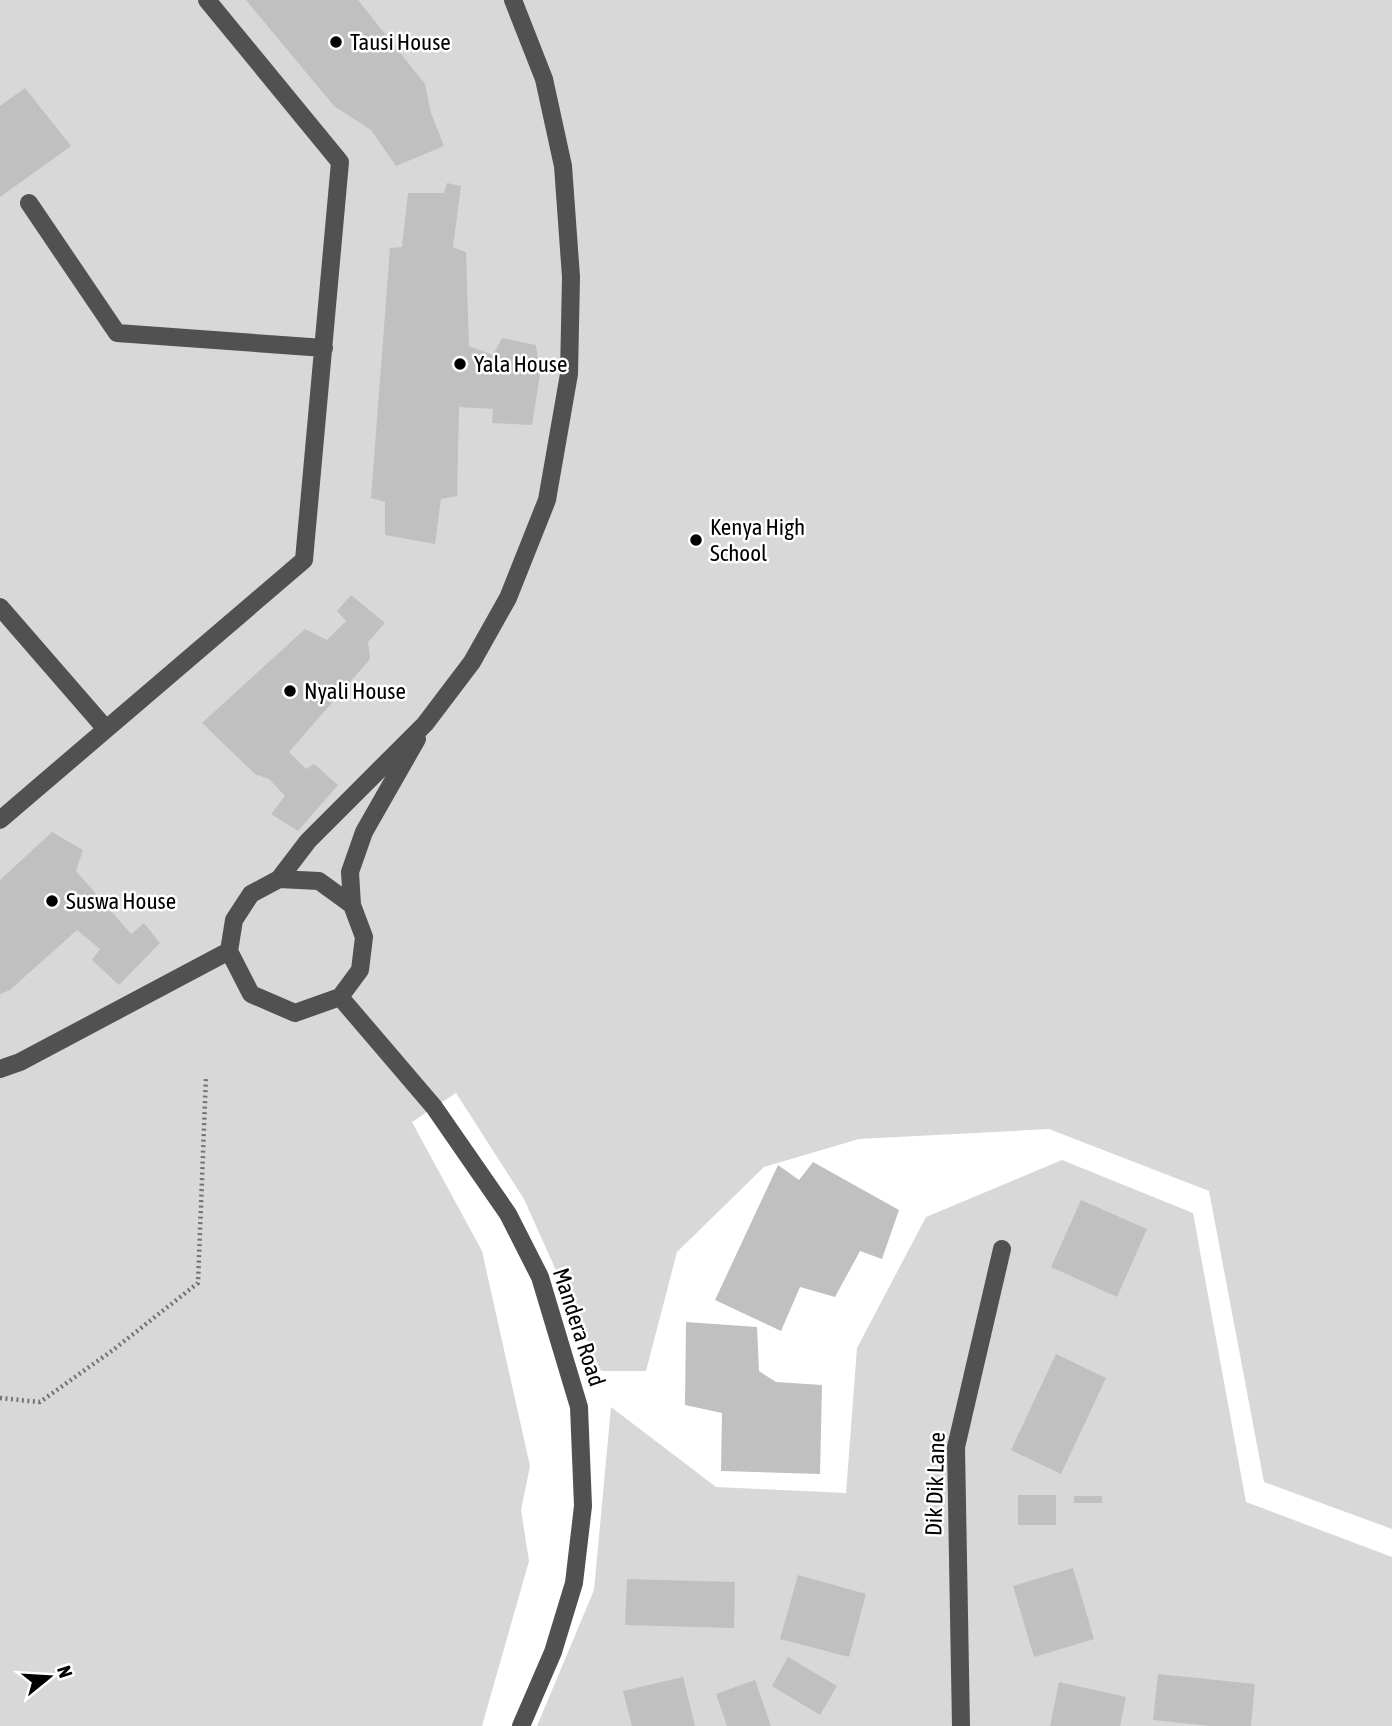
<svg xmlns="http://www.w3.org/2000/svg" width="1392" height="1726" viewBox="0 0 1392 1726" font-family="'Asap Condensed',sans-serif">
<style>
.green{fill:#d8d8d8}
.building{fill:#c0c0c0}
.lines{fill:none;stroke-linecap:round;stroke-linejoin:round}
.path{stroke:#737373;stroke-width:4.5;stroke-dasharray:2 3.5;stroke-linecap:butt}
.minor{stroke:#515151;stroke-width:18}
.poi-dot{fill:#000;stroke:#fff;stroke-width:2.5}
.labels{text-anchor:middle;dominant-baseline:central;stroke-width:5;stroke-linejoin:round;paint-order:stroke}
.poi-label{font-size:23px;fill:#000;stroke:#fff;text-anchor:start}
.street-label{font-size:23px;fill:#000;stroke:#fff}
</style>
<rect width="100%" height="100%" fill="#fff"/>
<path class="green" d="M 0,0 L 1392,0 L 1392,1529 L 1264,1482 L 1209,1191 L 1049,1129 L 859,1139 L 764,1167 L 677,1252 L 646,1371 L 601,1371 L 524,1199 L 456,1093 L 412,1122 L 482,1251 L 530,1466 L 521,1510 L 529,1561 L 482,1726 L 0,1726 Z
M 1062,1160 L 1193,1213 L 1246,1502 L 1392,1557 L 1392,1726 L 537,1726 L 594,1590 L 611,1407 L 716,1487 L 846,1493 L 857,1348 L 926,1217 Z"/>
<path class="building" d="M 246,0 L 358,0 L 425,84 L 431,113 L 444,146 L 396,166 L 371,130 L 334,106 Z
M 25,88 L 71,146 L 0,197 L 0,106 Z
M 447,183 L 461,186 L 453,247 L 466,252 L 469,346 L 493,355 L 502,338 L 536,345 L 540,374 L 532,425 L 492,423 L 493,409 L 459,407 L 457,496 L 441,499 L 435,544 L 385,535 L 385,502 L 371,498 L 390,248 L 402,247 L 408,193 L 444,193 Z
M 351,595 L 385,623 L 368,642 L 370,659 L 289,752 L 306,769 L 314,764 L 338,785 L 298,831 L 271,814 L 285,796 L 269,779 L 255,774 L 202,723 L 305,629 L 327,640 L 346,621 L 337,611 Z
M 52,832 L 83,850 L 76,871 L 131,934 L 144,923 L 160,943 L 119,985 L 92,960 L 100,949 L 77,930 L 10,990 L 0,994 L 0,880 Z
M 813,1162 L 899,1210 L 882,1259 L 860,1251 L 835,1297 L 800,1287 L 781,1331 L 715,1300 L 778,1165 L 799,1180 Z
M 1081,1200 L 1147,1229 L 1117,1297 L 1051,1267 Z
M 686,1322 L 757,1327 L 759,1371 L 776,1382 L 822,1385 L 820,1474 L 721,1471 L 722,1413 L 685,1405 Z
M 1056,1354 L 1106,1378 L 1061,1474 L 1011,1450 Z
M 1018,1495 L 1056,1495 L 1056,1525 L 1018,1525 Z
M 1074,1496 L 1102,1496 L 1102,1503 L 1074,1503 Z
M 1073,1568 L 1094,1639 L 1034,1657 L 1013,1586 Z
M 798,1575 L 866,1594 L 849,1657 L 780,1639 Z
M 627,1579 L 735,1582 L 734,1628 L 625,1625 Z
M 788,1657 L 837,1686 L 820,1715 L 772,1686 Z
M 1158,1674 L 1255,1684 L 1251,1726 L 1210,1726 L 1153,1720 Z
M 683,1677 L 695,1726 L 632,1726 L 623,1691 Z
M 755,1680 L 771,1726 L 727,1726 L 716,1694 Z
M 1059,1682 L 1126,1697 L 1120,1726 L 1050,1726 Z"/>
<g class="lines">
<path class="path" d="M 0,1398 L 40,1402 L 113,1350 L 198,1283 L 206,1076"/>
<path class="minor" d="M 29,203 L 117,333 L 324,348
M 0,607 L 106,729
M 0,820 L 304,560 L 340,162 L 207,0
M 279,879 L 319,881 L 352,905 L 364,937 L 360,970 L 340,997 L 295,1013 L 251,994 L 229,951 L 234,920 L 251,894 L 279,879 L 308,841 L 425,724 L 472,662 L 508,598 L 547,500 L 569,374 L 571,277 L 563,166 L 544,79 L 513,0
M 352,905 L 350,872 L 364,832 L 417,739
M 340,997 L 434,1107 L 508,1214 L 540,1277 L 579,1407 L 583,1506 L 574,1583 L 553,1652 L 521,1726
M 0,1069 L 20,1062 L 229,951
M 961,1726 L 956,1447 L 1002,1249"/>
</g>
<g class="poi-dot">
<circle cx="336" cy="42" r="7"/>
<circle cx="460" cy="364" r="7"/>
<circle cx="696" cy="540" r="7"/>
<circle cx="290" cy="691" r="7"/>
<circle cx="52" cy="901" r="7"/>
</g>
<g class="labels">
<g class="poi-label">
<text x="350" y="42">Tausi House</text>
<text x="474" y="364">Yala House</text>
<text x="710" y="527">Kenya High<tspan x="710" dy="26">School</tspan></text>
<text x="304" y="691">Nyali House</text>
<text x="66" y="901">Suswa House</text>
</g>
<g class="street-label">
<text transform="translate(579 1327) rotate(72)">Mandera Road</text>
<text transform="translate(935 1484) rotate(-88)">Dik Dik Lane</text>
</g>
</g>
<g transform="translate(49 1677) rotate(72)" stroke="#ffffff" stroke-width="5" paint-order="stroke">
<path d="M0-5L12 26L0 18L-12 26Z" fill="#000000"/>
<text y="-10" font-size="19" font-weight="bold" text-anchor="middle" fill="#000000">N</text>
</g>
</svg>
